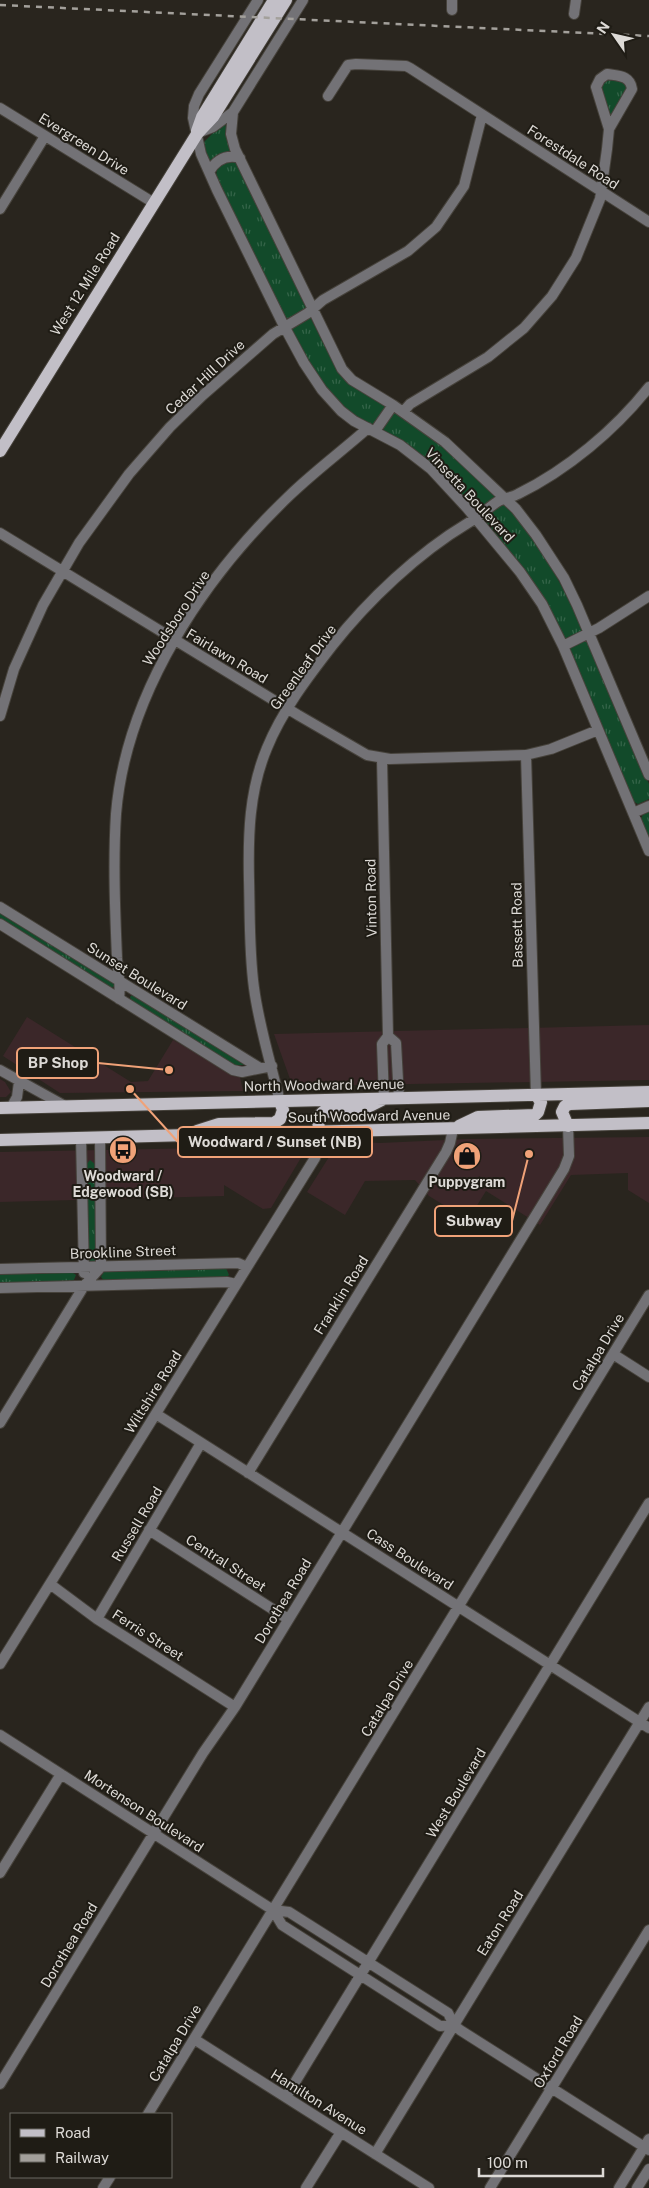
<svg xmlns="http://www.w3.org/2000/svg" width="649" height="2188" viewBox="0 0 649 2188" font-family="'Public Sans',sans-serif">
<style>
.commercial{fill:#3b2729}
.grass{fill:url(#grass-tufts)}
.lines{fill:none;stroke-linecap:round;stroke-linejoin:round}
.minor-casing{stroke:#46423b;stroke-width:12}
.major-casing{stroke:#46423b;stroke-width:14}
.minor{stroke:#737276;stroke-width:10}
.major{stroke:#c2bfc7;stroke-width:12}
.rail{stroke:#a3a09b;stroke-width:2.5;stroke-dasharray:6 6;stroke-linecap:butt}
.labels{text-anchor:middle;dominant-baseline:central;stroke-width:4;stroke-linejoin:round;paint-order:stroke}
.street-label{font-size:14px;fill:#dddad6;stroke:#1f1c15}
.poi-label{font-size:14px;font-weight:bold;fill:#dddad6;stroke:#1f1c15}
.leader{fill:none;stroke:#f0a278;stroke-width:2}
.callout-dot{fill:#f0a278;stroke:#1f1c15;stroke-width:2}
.callout{fill:#1f1c15;stroke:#f0a278;stroke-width:2}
.callout-label{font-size:15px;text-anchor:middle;font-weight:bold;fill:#dddad6}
</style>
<defs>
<pattern id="grass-tufts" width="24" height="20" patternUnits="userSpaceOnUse" patternTransform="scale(1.25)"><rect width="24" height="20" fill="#124a2a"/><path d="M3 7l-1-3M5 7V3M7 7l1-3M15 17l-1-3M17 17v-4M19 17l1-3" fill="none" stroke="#346448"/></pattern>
</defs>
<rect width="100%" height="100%" fill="#29251e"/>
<path class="commercial" d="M 27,1017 L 131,1082 L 148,1081 L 173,1040 L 240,1077 L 243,1091 L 60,1093 L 3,1056 Z
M 649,1025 L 649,1080 L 297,1086 L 290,1079 L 274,1034 Z
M 0,1079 L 5,1082 L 11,1092 L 6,1097 L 0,1097 Z
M 649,1137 L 649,1203 L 628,1190 L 628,1173 L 571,1175 L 540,1225 L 486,1191 L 468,1220 L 429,1196 L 415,1180 L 365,1181 L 345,1215 L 307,1192 L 339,1141 L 380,1143 L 467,1139 Z
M 308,1146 L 271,1208 L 263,1209 L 224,1185 L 224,1196 L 0,1202 L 0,1152 Z"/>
<path class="grass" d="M 606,80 L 622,81 L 628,89 L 610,118 L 600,91 L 601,83 Z
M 225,121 L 228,143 L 232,152 L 209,162 L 203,143 Z
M 233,161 L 237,163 L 306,306 L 307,310 L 290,319 L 283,316 L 216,178 L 217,168 L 219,165 Z
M 310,317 L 333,362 L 384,405 L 386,409 L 374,424 C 340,421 308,360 292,333 L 290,328 Z
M 393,411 L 398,411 L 449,449 L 495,495 L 494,500 L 475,512 L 384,431 L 383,428 Z
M 503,504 L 510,508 C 540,546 563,584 582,629 L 581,632 L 565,639 L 530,578 L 484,522 L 483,518 L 500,505 Z
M 585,640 L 588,641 L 649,784 L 649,799 L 638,804 L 633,801 L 569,652 L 569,646 Z
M 649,810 L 649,839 L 641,819 L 644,812 Z
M 0,910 L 115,984 L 115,986 L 111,988 L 0,920 Z
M 133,994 L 244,1063 L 244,1065 L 233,1065 L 132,1002 L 130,997 Z
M 90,1160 L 96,1165 L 97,1261 L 91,1263 L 89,1262 L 85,1166 Z
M 226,1268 L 229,1275 L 224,1279 L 105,1282 L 101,1277 L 104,1271 Z
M 70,1271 L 76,1275 L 73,1282 L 0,1284 L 0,1273 Z"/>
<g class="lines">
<defs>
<path id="minor" d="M 258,0 L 199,94 L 194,106 L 193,118 L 201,154 L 217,190 L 284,326 L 304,363 L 322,390 L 341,411 L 354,421 L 400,445 L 431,469 L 467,508 L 520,572 L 542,604 L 563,646 L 649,851
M 303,0 L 233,112 L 231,134 L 235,149 L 342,369 L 352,380 L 393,405 L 445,442 L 516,509 L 536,535 L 564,578 L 577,605 L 649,775
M 452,0 L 452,10
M 574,14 L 576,0
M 328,96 L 348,65 L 356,64 L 406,66 L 410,68 L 649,222
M 0,108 L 154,203
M 200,132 L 213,127 L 233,112
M 209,172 C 216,160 226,154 240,158
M 0,209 L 45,136
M 403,412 L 410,404 L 488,357 L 524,328 L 552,296 L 576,258 L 600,199 L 607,149 L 609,129 L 596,87 L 600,79 L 607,74 C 618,76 630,75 632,89 L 609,129
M 375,431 L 393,405
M 0,533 L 298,715 L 367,755 L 390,759 L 526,755 L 551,749 L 598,730
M 563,646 L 599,628 L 649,596
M 0,716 L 14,669 L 43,605 L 79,543 L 129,474 L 170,427 L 203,395 L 273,334 L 308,313 L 323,300 L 408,251 L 436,227 L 464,186 L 482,115
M 526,755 L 536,1095
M 382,759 L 388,1036 L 382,1044 L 384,1099
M 633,813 L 649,806
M 0,907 L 260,1068
M 0,924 L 233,1070 L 242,1072 L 272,1066
M 119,999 C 121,985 118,972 117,958 C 115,911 113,861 116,814 C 126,693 204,577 290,495 C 315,471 342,451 368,428
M 388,1036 L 396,1043 L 399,1099
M 0,1070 L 65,1106
M 280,1102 C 271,1064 259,1026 254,988 C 249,952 250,916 249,880 C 248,835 249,791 267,748 C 282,711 308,677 332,646 C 368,600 418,553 468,523 C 478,517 487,509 497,502 C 503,498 511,498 518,494 C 567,470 615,430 649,387
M 11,1108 L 17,1097 L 19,1082
M 81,1138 L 84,1273
M 0,1269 L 238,1263 L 247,1267
M 0,1288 L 227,1282 L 236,1284
M 613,1354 L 649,1377
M 156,1414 L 649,1728
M 0,1423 L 84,1286 L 101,1267 L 100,1137
M 248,1473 L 446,1152 L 450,1143 L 453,1129
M 149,1530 L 288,1619
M 50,1584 L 97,1619 L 235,1707
M 97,1619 L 201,1443
M 0,1664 L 315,1158 L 319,1147 L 319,1132
M 0,1735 L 273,1910 L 289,1912 L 448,2013 L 454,2025 L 460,2030 L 649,2150
M 0,1873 L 61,1774
M 273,1910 L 282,1925 L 440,2026 L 454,2025
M 194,2039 L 429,2188
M 0,2084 L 203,1753 L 235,1707 L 564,1169 L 569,1156 L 568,1126
M 286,2097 L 649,1503
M 148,2114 L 649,1295
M 375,2154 L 649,1707
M 103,2188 L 110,2177
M 306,2188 L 341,2132
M 490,2188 L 649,1930
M 619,2188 L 649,2139
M 637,2188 L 649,2169"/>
<path id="major" d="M 197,131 L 202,117 L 274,0
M 0,451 L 197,134 L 213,117 L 286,0
M 0,1108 L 649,1092
M 459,1126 L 478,1117 L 535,1115 L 538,1112 L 541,1102 L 536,1095
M 568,1126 L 562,1112 L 565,1106 L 570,1104 L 649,1101
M 197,1131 L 219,1124 L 274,1123 L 280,1119 L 283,1110 L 280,1102
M 319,1132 L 318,1117 L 323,1112 L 364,1109 L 382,1100
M 0,1140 L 649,1123"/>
</defs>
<use href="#minor" class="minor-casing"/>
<use href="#major" class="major-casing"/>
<use href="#minor" class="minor"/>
<use href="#major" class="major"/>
<path class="rail" d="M 0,5 L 649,36"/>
</g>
<defs>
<symbol id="bus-disc" viewBox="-11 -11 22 22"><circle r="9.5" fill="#f0a278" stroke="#1f1c15"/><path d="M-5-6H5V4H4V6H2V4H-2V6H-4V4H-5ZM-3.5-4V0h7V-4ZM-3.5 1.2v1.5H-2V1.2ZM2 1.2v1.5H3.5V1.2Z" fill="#111"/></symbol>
<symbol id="shop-disc" viewBox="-11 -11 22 22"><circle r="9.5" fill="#f0a278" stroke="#1f1c15"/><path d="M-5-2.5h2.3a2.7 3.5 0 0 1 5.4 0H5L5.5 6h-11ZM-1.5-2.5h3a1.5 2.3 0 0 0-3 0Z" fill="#111"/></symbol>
</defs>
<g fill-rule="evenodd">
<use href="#bus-disc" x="107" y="1134" width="32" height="32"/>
<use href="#shop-disc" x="451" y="1140" width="32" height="32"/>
</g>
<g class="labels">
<g class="street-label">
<text transform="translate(84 144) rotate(32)">Evergreen Drive</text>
<text transform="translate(573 157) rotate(33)">Forestdale Road</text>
<text transform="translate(85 284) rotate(-58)">West 12 Mile Road</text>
<text transform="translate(205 377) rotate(-43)">Cedar Hill Drive</text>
<text transform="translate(470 495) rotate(47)">Vinsetta Boulevard</text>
<text transform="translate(176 618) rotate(-57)">Woodsboro Drive</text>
<text transform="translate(227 656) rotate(31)">Fairlawn Road</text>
<text transform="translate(303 667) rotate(-54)">Greenleaf Drive</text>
<text transform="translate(371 898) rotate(-91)">Vinton Road</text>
<text transform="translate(517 925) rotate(-91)">Bassett Road</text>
<text transform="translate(137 976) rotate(32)">Sunset Boulevard</text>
<text transform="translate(324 1085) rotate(-1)">North Woodward Avenue</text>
<text transform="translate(369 1116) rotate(-1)">South Woodward Avenue</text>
<text transform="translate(123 1252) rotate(-2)">Brookline Street</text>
<text transform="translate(341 1295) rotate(-58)">Franklin Road</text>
<text transform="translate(598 1352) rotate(-59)">Catalpa Drive</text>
<text transform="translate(153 1392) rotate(-58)">Wiltshire Road</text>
<text transform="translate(137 1524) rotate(-59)">Russell Road</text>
<text transform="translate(410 1559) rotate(33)">Cass Boulevard</text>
<text transform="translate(226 1563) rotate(33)">Central Street</text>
<text transform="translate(283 1601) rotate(-59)">Dorothea Road</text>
<text transform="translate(148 1635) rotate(33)">Ferris Street</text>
<text transform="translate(387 1698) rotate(-59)">Catalpa Drive</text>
<text transform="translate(456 1793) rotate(-59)">West Boulevard</text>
<text transform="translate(144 1811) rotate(33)">Mortenson Boulevard</text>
<text transform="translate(500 1923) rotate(-58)">Eaton Road</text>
<text transform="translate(69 1945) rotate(-59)">Dorothea Road</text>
<text transform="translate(175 2043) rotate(-59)">Catalpa Drive</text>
<text transform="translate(558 2052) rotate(-59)">Oxford Road</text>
<text transform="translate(319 2102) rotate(32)">Hamilton Avenue</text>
</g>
<g class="poi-label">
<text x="123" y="1176">Woodward /<tspan x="123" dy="16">Edgewood (SB)</tspan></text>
<text x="467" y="1182">Puppygram</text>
</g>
</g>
<path class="leader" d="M169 1070L98 1063M130 1089L178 1142M529 1154L512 1221"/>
<g class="callout-dot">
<circle cx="169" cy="1070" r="5"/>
<circle cx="130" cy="1089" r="5"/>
<circle cx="529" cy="1154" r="5"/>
</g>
<g class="callout">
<rect x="17" y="1048" width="81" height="30" rx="5"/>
<rect x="178" y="1127" width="194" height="30" rx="5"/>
<rect x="435" y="1206" width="77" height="30" rx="5"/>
</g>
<g class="callout-label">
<text x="58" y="1068">BP Shop</text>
<text x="275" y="1147">Woodward / Sunset (NB)</text>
<text x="474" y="1226">Subway</text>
</g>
<rect x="10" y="2113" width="162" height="65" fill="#1f1c15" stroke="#6b6862"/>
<rect x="20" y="2129" width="25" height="8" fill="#c2bfc7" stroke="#6b6862"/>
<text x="55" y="2138" font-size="15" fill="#dddad6">Road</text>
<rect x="20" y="2154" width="25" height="8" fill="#a3a09b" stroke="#6b6862"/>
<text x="55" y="2163" font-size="15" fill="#dddad6">Railway</text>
<g transform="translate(614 35) rotate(304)" stroke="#1f1c15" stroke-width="4" paint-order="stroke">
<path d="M0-4L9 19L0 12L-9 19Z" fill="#dddad6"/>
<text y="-8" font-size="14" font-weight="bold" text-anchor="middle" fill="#dddad6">N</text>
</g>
<path d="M479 2168v8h124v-8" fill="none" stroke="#dddad6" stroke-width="2.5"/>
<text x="487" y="2168" font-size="15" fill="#dddad6" stroke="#1f1c15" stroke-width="4" paint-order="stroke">100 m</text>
</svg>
